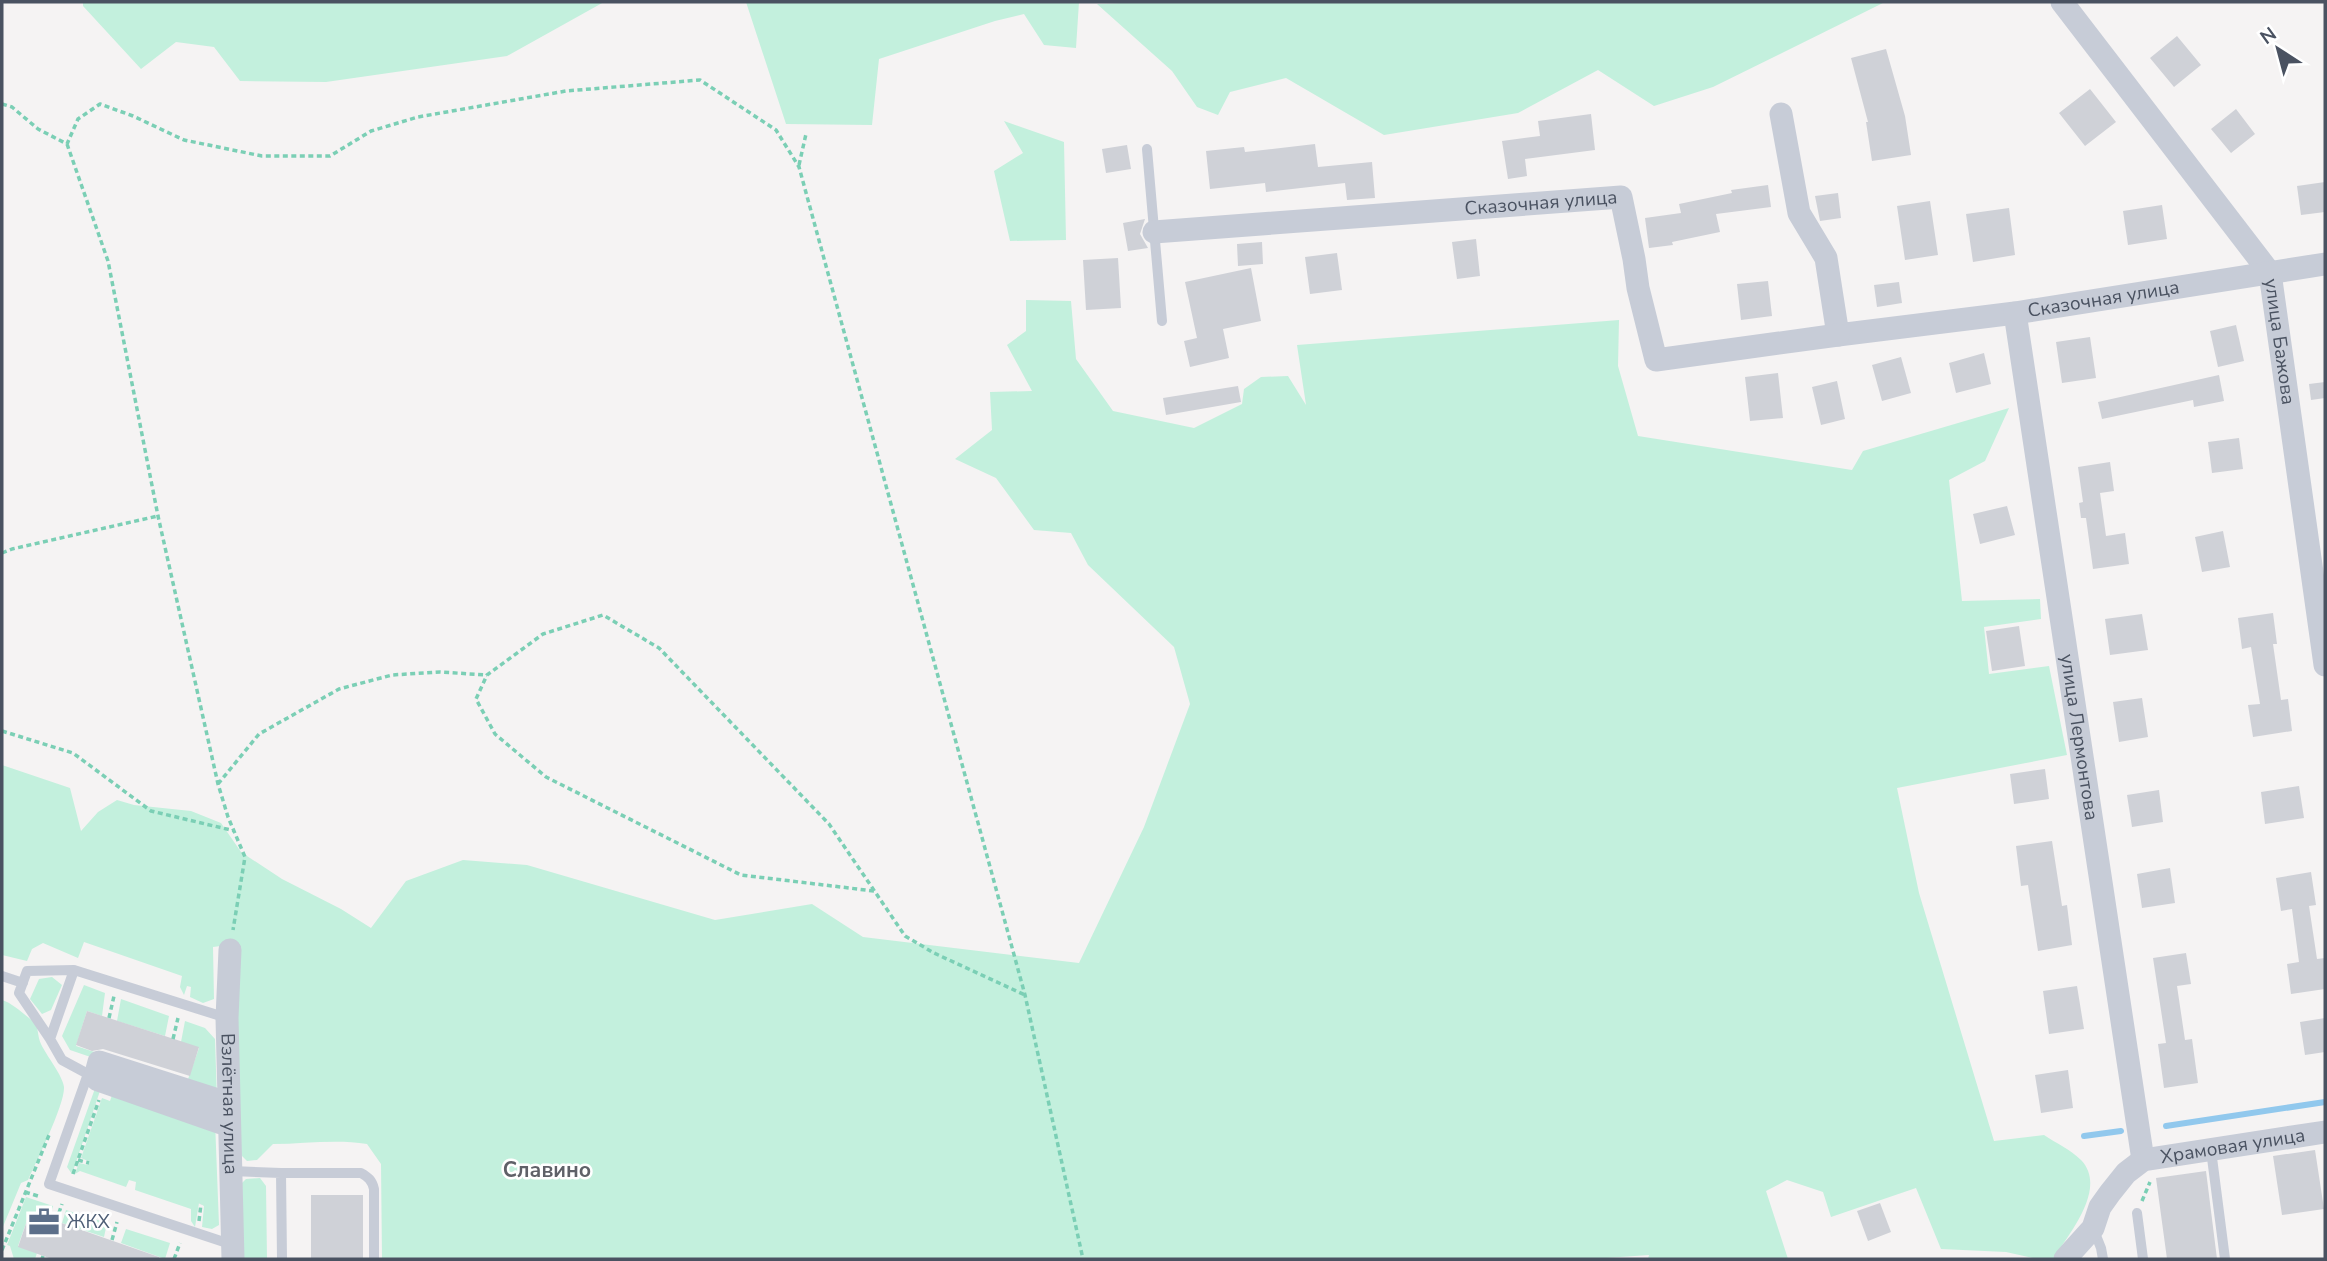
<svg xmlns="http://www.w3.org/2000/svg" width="2327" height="1261" viewBox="0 0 2327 1261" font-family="'Nunito Sans',sans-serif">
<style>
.green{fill:#c3f0dd}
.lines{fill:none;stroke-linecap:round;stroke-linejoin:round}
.stream{stroke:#91c8ed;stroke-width:6}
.building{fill:#cfd1d7}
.path{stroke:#7bcfb5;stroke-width:3.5;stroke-dasharray:5 3.5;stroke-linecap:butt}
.lane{stroke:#c7ccd7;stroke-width:10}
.street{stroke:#c7ccd7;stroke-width:23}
.labels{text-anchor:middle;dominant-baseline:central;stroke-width:5;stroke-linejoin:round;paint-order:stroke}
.street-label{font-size:19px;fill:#4a5261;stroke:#fff}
.service-label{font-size:19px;fill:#4e5e75;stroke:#fff;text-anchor:start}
.neighbourhood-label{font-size:21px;font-weight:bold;fill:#5f6168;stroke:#fff}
</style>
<rect width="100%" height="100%" fill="#f5f3f3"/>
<path class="green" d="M 83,2 L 604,2 L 507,56 L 326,82 L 240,81 L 214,47 L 176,42 L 141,69 L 83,6 Z
M 746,2 L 1079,2 L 1076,48 L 1044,45 L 1024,14 L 995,21 L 879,59 L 872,125 L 786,124 Z
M 1145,2 L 1885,2 L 1713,87 L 1654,106 L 1598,70 L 1518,113 L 1384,135 L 1286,78 L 1230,92 L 1218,115 L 1197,107 L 1172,71 L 1097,4 Z
M 1004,121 L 1064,142 L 1066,240 L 1010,241 L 994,171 L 1023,153 Z
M 1026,300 L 1071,301 L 1076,359 L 1113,411 L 1194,428 L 1242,404 L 1244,389 L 1261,377 L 1288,376 L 1306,405 L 1297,345 L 1619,320 L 1618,366 L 1638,436 L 1852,470 L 1863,451 L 2009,408 L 1985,461 L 1949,480 L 1962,601 L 2040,599 L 2041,619 L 1984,627 L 1989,674 L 2049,666 L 2067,755 L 1897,788 L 1919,893 L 1994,1141 L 2044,1135 C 2056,1143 2071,1150 2081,1160 C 2108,1188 2069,1234 2053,1259 L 2037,1259 L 2006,1252 L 1941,1249 L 1916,1188 L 1831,1217 L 1823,1192 L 1787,1180 L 1766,1191 L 1788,1259 L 1648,1259 L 1649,1255 L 1592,1259 L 382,1259 L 381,1164 L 367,1144 C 336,1139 304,1144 273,1144 L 257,1160 L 247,1161 L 239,1153 L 236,944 L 213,947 L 214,999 L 203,1003 L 190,997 L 191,987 L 187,986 L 184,995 L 180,987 L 182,976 L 84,942 L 78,958 L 43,943 L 32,949 L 27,961 L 2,955 L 2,765 L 70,788 L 81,831 L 98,812 L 117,800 L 134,805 L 191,811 L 221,823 L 241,852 L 282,879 L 341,909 L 371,928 L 406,881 L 463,860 L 527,865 L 715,920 L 812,904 L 863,937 L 1079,963 L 1144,827 L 1190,704 L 1174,647 L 1088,565 L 1071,533 L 1034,530 L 996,478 L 955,459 L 992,430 L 990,392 L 1032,391 L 1007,345 L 1026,331 Z
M 52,977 L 62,985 L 51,1010 L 42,1014 L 30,999 L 39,979 Z
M 84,985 L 105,993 L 102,1016 L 87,1011 L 76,1046 L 187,1082 L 199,1048 L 181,1042 L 185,1021 L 205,1028 L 215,1039 L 217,1100 L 70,1050 L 62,1036 Z
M 121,999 L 169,1016 L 165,1036 L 117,1021 Z
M 2,1000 C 13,1003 25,1016 36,1023 C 38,1029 38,1038 41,1044 C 46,1055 63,1076 64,1087 C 65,1104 36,1162 28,1180 L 21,1183 L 2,1229 Z
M 98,1080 L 103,1082 L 72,1174 L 67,1167 Z
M 112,1095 L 215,1121 L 219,1225 L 212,1229 L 202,1227 L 204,1206 L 199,1203 L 195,1227 L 191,1221 L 191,1209 L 135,1190 L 136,1182 L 129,1180 L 126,1187 L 80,1171 L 75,1174 L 79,1163 L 88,1165 L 88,1161 L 81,1158 L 102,1098 L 110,1101 Z
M 260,1178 L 266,1186 L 267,1259 L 243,1259 L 242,1183 L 246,1179 Z
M 26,1197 L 53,1206 L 49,1218 L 30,1212 L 18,1246 L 37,1253 L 35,1259 L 14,1259 L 10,1246 L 7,1245 Z
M 66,1210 L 107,1223 L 104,1237 L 62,1223 Z
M 126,1229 L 170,1243 L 165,1259 L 121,1243 Z"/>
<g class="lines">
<path class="stream" d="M 2166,1126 L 2325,1102
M 2084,1136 L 2121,1131"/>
</g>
<path class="building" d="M 2177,36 L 2201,65 L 2174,87 L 2150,58 Z
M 1886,49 L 1905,116 L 1911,155 L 1872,161 L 1866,122 L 1868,122 L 1851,58 Z
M 2090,89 L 2116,122 L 2085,146 L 2059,113 Z
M 2236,109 L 2255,134 L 2231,153 L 2211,129 Z
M 1591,114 L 1595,150 L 1525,159 L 1527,176 L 1508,179 L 1502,141 L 1540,136 L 1538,121 Z
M 1315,144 L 1318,167 L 1372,162 L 1375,198 L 1347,200 L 1345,183 L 1266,192 L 1265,183 L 1210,189 L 1206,151 L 1244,147 L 1245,152 Z
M 1127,145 L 1131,169 L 1106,173 L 1102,149 Z
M 2325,182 L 2325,212 L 2301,215 L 2297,186 Z
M 1768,185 L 1771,207 L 1716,214 L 1720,232 L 1672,242 L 1673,245 L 1649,248 L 1645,218 L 1681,213 L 1679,204 L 1732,193 L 1731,190 Z
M 1838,193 L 1841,218 L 1820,221 L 1815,196 Z
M 1930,201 L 1938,255 L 1905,260 L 1897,206 Z
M 2162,205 L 2167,239 L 2128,245 L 2123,211 Z
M 2009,208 L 2015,255 L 1973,262 L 1966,214 Z
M 1145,219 L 1140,234 L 1148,248 L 1128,251 L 1123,223 Z
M 1476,239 L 1480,276 L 1457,279 L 1452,242 Z
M 1262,242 L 1263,264 L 1238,266 L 1237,244 Z
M 1337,253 L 1342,290 L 1310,294 L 1305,257 Z
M 1118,258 L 1121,308 L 1086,310 L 1083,260 Z
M 1251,268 L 1261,321 L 1223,329 L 1229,358 L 1190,367 L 1184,341 L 1197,338 L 1185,282 Z
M 1768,281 L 1772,316 L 1741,320 L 1737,284 Z
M 1899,282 L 1902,303 L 1877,307 L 1874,285 Z
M 2236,325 L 2244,361 L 2218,367 L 2210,331 Z
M 2090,337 L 2096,378 L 2062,383 L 2056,342 Z
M 1984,353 L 1991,384 L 1956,393 L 1949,363 Z
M 1901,357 L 1911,393 L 1882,401 L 1872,365 Z
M 1778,373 L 1783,418 L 1750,421 L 1745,377 Z
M 2219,375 L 2224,401 L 2194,407 L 2193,400 L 2102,419 L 2098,402 Z
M 1837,381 L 1845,419 L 1821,425 L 1812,387 Z
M 2325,382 L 2325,398 L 2311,400 L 2309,384 Z
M 1238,386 L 1241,402 L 1166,415 L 1163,398 Z
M 2239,438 L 2243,469 L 2212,473 L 2208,442 Z
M 2110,462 L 2114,491 L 2100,493 L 2106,536 L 2125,533 L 2129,564 L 2093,569 L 2086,518 L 2081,518 L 2079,503 L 2083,502 L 2078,467 Z
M 2007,506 L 2015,535 L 1980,544 L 1973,514 Z
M 2223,531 L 2230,567 L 2202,572 L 2195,537 Z
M 2273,613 L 2277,644 L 2273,644 L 2281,700 L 2288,699 L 2292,731 L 2253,737 L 2248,705 L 2260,704 L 2251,647 L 2242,649 L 2238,618 Z
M 2142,614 L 2148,650 L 2110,655 L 2105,619 Z
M 2019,626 L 2025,666 L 1992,671 L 1986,631 Z
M 2142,698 L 2148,737 L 2119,742 L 2113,702 Z
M 2045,769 L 2049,799 L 2014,804 L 2010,774 Z
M 2299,786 L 2304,818 L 2265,824 L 2261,792 Z
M 2159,790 L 2163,822 L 2132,827 L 2127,795 Z
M 2052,841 L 2062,906 L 2067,905 L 2072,945 L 2038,951 L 2028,885 L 2021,886 L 2016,846 Z
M 2170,868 L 2175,903 L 2142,908 L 2137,874 Z
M 2311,872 L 2316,905 L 2309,906 L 2317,959 L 2325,958 L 2325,989 L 2291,994 L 2287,964 L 2299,962 L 2292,909 L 2281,911 L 2276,878 Z
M 2186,953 L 2191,984 L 2177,986 L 2185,1040 L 2192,1039 L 2198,1083 L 2164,1088 L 2158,1044 L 2166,1043 L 2153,958 Z
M 2077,986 L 2084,1029 L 2049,1034 L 2043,991 Z
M 87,1011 L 199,1047 L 190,1076 L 103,1049 L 92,1051 L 76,1045 Z
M 2325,1018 L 2325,1052 L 2305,1055 L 2300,1022 Z
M 2068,1070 L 2073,1108 L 2041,1113 L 2035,1075 Z
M 2315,1150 L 2324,1209 L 2282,1215 L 2273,1156 Z
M 2206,1171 L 2217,1259 L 2167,1259 L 2156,1178 Z
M 311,1195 L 363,1195 L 363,1259 L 311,1259 Z
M 1880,1203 L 1891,1232 L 1868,1241 L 1857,1211 Z
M 30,1212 L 159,1257 L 159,1259 L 52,1259 L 18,1247 Z"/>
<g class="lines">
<path class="path" d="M 2,104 L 12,107 L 38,129 L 67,144 L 78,119 L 100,104 L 133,116 L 184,140 L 262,156 L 330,156 L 371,131 L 418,117 L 566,91 L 700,80 L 776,130 L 799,167 L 1025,995 L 1083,1259
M 67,144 L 108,261 L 158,516 L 218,784 L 228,817 L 245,857 L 233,930
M 799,165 L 806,134
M 2,553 L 12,549 L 158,516
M 2,731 L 73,753 L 151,811 L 235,831
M 218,784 L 259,734 L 339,689 L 392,675 L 440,672 L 487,675
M 874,891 L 741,875 L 546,777 L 495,734 L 476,699 L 487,675 L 543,634 L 603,615 L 659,648 L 829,824 L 905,936 L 934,953 L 1025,995
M 109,1018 L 114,996
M 173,1039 L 178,1018
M 78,1160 L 89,1163
M 73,1174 L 99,1100
M 25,1192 L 41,1197
M 2142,1201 L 2150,1182
M 56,1221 L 62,1204
M 199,1221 L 201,1204
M 112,1240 L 117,1222
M 2,1250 L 49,1135
M 42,1259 L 43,1256
M 174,1259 L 180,1243"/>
<path class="lane" d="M 1147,149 L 1162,321
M 2,976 L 23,983
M 227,1018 L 74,970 L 50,1039 L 62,1060 L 88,1074 L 49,1184 L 233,1245
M 50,1039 L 19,993 L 27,971 L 74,970
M 2211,1150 L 2225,1259
M 232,1171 L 281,1173 L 282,1259
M 281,1173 L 361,1173 C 368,1177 372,1180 374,1189 L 374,1259
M 2137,1213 L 2143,1259
M 2093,1228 L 2101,1248 L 2103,1259"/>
<g class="street">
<path id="s1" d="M 2062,2 L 2270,273 L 2325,665"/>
<path id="s2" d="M 1781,114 L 1799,213 L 1826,258 L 1838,335 L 2015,313 L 2325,264"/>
<path id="s3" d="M 1154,232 L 1621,197 L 1634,259 L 1638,288 L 1656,360 L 1838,335"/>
<path id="s4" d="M 2015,313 L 2143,1160"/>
<path id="s5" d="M 230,950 L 227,1018 L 233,1259"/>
<path d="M 99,1062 L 221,1101 L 221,1123 L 98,1080 L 95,1077 Z"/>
<path id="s6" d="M 2065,1259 L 2093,1228 L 2100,1207 L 2110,1193 L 2126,1173 L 2143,1160 L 2325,1132"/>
</g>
</g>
<defs>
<symbol id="office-bare" viewBox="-9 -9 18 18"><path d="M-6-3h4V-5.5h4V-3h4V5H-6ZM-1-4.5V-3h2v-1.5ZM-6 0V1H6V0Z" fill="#5c6f8a" stroke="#fff" stroke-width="2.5" paint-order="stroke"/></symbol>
</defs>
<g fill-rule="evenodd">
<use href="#office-bare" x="22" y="1200" width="44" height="44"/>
</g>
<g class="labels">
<g class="street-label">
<text stroke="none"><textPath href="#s3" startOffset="388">Сказочная улица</textPath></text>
<text stroke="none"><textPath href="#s2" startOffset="499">Сказочная улица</textPath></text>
<text stroke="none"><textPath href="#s1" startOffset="411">улица Бажова</textPath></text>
<text stroke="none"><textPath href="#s4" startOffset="429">улица Лермонтова</textPath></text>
<text stroke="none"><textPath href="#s5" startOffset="154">Взлётная улица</textPath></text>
<text stroke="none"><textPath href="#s6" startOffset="219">Храмовая улица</textPath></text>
</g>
<g class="service-label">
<text x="67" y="1222">ЖКХ</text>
</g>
<g class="neighbourhood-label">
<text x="547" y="1170">Славино</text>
</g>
</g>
<rect width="2327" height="1261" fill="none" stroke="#4a5261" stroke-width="7"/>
<g transform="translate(2278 49) rotate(324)" stroke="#ffffff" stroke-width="5" paint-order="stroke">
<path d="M0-5L12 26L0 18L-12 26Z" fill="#4a5261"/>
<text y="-10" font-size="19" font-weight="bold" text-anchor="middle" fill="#4a5261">N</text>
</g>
</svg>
